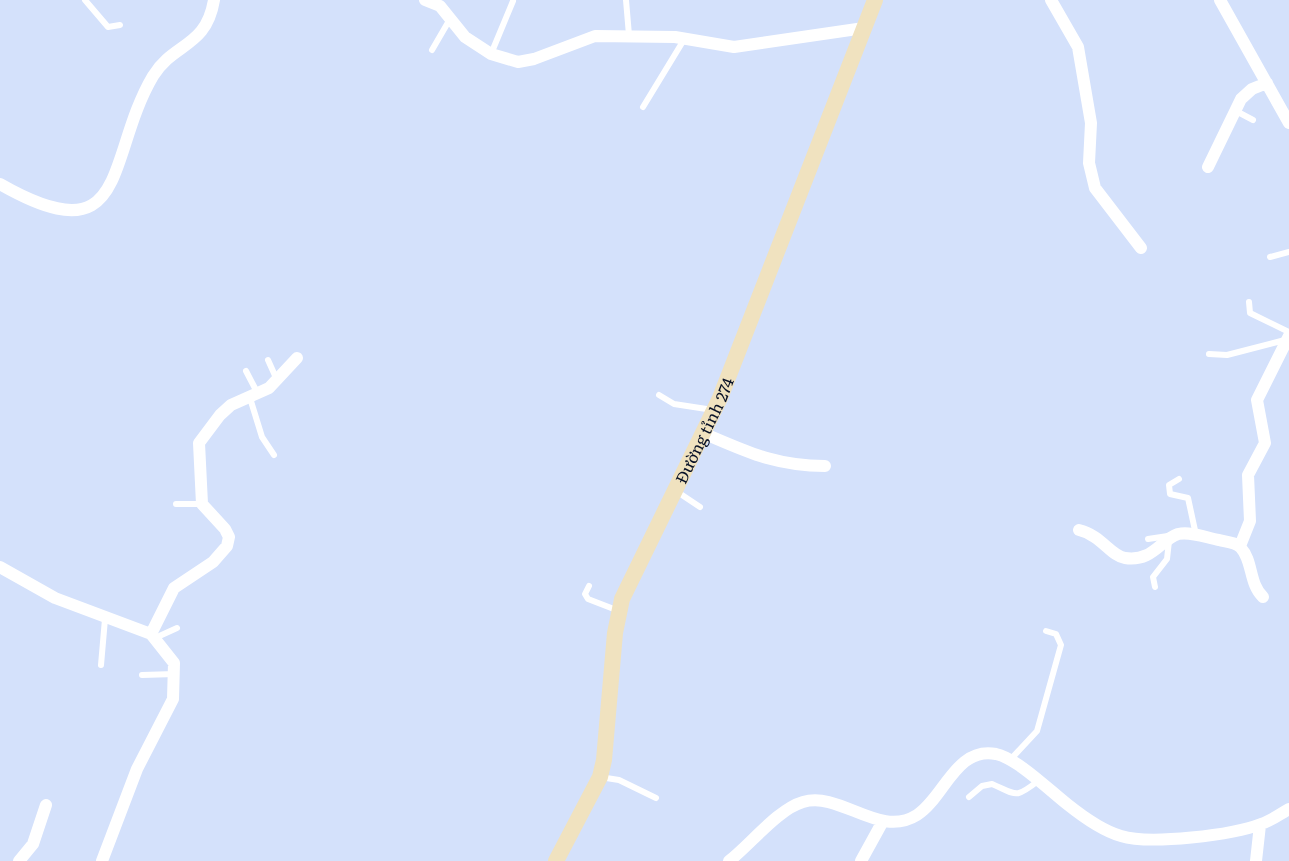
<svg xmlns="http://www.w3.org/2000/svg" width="1289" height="861" viewBox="0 0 1289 861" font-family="Literata,serif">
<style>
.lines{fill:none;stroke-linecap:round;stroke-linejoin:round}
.lane{stroke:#fff;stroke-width:6}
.street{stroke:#fff;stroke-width:12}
.secondary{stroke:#f0e2bf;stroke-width:16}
.labels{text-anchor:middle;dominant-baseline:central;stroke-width:4.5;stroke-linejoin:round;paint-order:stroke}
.street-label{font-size:16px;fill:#081127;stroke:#e7eefb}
</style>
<rect width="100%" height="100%" fill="#d4e1fb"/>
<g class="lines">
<path class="lane" d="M 85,0 L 108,27 L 120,25
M 626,0 L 629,35
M 432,50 L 450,19
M 491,54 L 513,1
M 643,107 L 685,38
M 1236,111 L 1253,120
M 1270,257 L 1289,252
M 1249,302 L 1250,313 L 1289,332
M 1209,354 L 1227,355 L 1285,340
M 268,360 L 277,380
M 246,371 L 258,394
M 659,395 L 674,404 L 713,410
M 250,398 L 262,437 L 274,455
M 1179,479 L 1169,485 L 1170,494 L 1188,498 L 1196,535
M 676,491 L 700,507
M 176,504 L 202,504
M 1148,539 L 1168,536
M 589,586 L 585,594 L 588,599 L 619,611
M 1155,587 L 1153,577 L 1167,559 L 1169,541
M 155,638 L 177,628
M 101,665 L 105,619
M 142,675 L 175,674
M 1010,760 L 1037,731 L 1061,645 L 1056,634 L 1046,631
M 600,777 L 619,780 L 656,798
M 969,797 L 982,786 L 992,784 C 1017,795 1015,799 1038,781"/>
<path class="street" d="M 425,0 L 440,6 L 465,37 L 491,54 L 518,62 L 534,59 L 595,36 L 675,37 L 734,47 L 864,28
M 1051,0 L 1078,47 L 1091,123 L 1089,163 L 1095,188 L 1141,248
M 1220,0 L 1289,123
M 1208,167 L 1241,99 L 1252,89 L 1267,83
M 0,184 C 131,259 105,157 153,76 C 174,42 206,48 214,0
M 703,433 C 748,452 775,466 825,466
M 1079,530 C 1101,535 1111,556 1125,558 C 1153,562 1160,540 1178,534 C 1191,531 1207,538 1219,540 C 1226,542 1236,542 1241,548 C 1253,561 1249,584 1263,597
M 1240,546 L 1250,521 L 1248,475 L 1265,443 L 1257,400 L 1289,336
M 0,567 L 55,598 L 151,634 L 174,663 L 173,699 L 137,769 L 102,861
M 151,634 L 174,588 L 213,562 L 227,546 L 229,537 L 225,529 L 202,504 L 199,443 L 220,415 L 231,405 L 269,388 L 297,358
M 19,861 L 33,844 L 46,805
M 729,861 C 750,845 778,809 803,802 C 841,791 879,839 917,815 C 944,798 956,746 996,754 C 1018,759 1049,790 1067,804 C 1082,816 1103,831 1121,836 C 1150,845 1233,835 1261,824 C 1271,821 1280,814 1289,809
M 861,861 L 883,821
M 1256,861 L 1260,825"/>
<path class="secondary" id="s1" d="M 556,861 L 600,777 L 604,760 L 615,633 L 622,599 L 720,398 L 875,0"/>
</g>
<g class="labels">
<g class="street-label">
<text stroke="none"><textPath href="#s1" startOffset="462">Đường tỉnh 274</textPath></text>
</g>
</g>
</svg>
